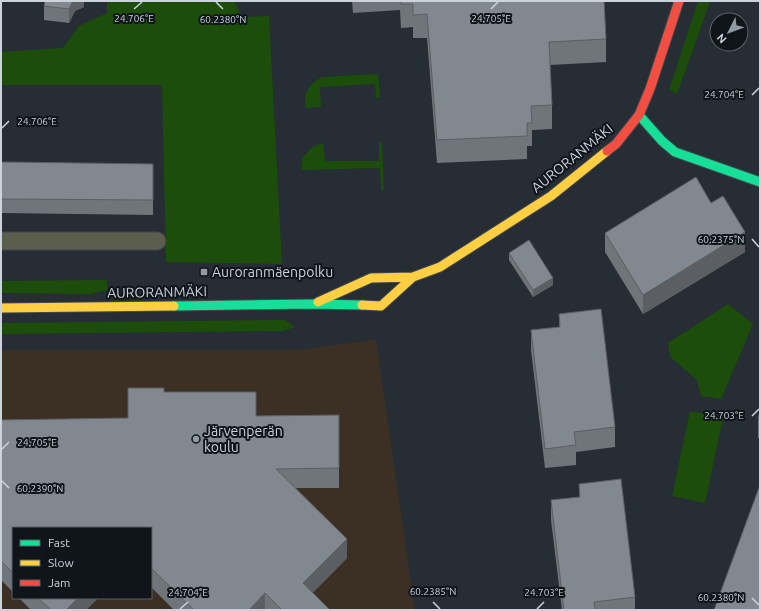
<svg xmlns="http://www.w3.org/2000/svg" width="761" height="611" viewBox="0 0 761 611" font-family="Ubuntu,sans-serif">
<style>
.education{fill:#3c3025;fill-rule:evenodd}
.green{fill:#1c4d0a}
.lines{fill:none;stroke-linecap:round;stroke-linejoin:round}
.lane-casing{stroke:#41484e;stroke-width:19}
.fast-casing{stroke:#41484e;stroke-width:11}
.slow-casing{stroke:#41484e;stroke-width:11}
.jam-casing{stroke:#41484e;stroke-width:11}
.lane{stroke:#5b5d4d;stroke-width:17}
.fast{stroke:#16e098;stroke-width:9}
.slow{stroke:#ffcf43;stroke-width:9}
.jam{stroke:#f24e42;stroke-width:9}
.wall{fill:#70757b}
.shaded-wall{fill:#5b5f64}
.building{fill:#82888f;stroke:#5b5f64}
.ticks{fill:none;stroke:#cbd4dc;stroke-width:1.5}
.poi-dot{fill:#919aa1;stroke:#0f151b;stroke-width:1.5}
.labels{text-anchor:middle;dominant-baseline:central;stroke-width:4;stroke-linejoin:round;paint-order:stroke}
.street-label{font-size:14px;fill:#cbd4dc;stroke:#0f151b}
.poi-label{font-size:14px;fill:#cbd4dc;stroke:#0f151b;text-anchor:start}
.ticks-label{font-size:10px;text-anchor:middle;fill:#cbd4dc;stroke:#0f151b;stroke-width:4;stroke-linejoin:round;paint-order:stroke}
</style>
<rect width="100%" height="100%" fill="#262d34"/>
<path class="education" d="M 376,339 L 415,610 L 1,610 L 1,350 L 298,350 L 350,343 ZM 13,528 L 151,528 L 151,598 L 13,598 Z"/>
<path class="green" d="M 107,1 L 234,1 L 242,17 L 269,16 L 282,264 L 166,262 L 162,85 L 1,85 L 1,52 L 63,48 L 79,26 L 107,13 Z
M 698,1 L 710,1 L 694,47 L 677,94 L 669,90 Z
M 378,74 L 380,98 L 376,98 L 375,84 L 320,87 L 321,107 L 306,108 C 305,105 305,101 305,98 C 306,89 314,80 323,77 Z
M 379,142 L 382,142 L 384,190 L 381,190 L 380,168 L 302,170 L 302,159 C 308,151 313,145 323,143 L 325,161 L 379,161 Z
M 107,280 L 107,290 L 90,294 L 1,293 L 1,281 Z
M 728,304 L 753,324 L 721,399 L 701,396 L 697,380 L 670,357 L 668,343 Z
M 285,320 L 295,327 L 283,331 L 1,334 L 1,323 Z
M 690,411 L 723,418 L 705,503 L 672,496 Z"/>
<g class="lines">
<defs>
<path id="lane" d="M 1,241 L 157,241"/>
<path id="fast" d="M 639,115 L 662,141 L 675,152 L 760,182
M 174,306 L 313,304 L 362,305"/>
<path id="slow" d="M 318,302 L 371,278 L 413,277
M 362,305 L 381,306 L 413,277 L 440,267 L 551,196 L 607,151
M 1,308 L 174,306"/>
<path id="jam" d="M 607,151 L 616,144 L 639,115 L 650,89 L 679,1"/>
</defs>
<use href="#lane" class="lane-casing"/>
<use href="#fast" class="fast-casing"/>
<use href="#slow" class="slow-casing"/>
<use href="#jam" class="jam-casing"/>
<use href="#lane" class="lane"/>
<use href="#fast" class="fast"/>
<use href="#slow" class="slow"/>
<use href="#jam" class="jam"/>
</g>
<path class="wall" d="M 84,1 L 84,7 L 75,11 L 69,23 L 44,20 L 44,6 Z
M 352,1 L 604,1 L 606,39 L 606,62 L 550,65 L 552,105 L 552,129 L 532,130 L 532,146 L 527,146 L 527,159 L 437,163 L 427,38 L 413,38 L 413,27 L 401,28 L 400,10 L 353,13 Z
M 1,162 L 153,164 L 153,215 L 1,213 Z
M 711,203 L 745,252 L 643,314 L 605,252 L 605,233 Z
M 509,253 L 553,285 L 533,297 L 509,260 Z
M 559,314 L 615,427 L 615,447 L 576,452 L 576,465 L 545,468 L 531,350 L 531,330 L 559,327 Z
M 164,392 L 256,416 L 339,415 L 339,488 L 296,488 L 347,558 L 312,593 L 330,610 L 174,610 L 151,587 L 151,528 L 13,528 L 13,592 L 1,580 L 1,420 L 128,418 Z
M 760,412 L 760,439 L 758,438 L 758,418 Z
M 579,484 L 635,597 L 635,610 L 562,610 L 551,520 L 551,500 L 579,497 Z
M 19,598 L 98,598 L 86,610 L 31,610 Z"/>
<path class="shaded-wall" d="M 73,1 L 84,1 L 84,7 L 75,11 L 69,23 L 69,9 Z
M 745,232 L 745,252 L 643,314 L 643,295 Z
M 553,278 L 553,285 L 533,297 L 533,290 Z
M 347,539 L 347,558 L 303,603 L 303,583 Z
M 265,593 L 265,610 L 249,610 Z
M 78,598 L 98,598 L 86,610 L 66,610 Z"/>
<path class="building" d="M 45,1 L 73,1 L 69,9 L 44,6 Z
M 401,1 L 604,1 L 606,39 L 549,42 L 552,105 L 531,106 L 532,123 L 527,123 L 527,136 L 437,140 L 427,14 L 413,15 L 413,4 L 401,4 Z
M 1,162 L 153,164 L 153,200 L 1,199 Z
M 696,177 L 711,203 L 723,196 L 745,232 L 643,295 L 605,233 Z
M 529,240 L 553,278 L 533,290 L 509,253 Z
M 601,309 L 615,427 L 574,432 L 576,445 L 545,449 L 531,330 L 560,327 L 559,314 Z
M 128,388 L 164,388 L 164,392 L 256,392 L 256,416 L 339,415 L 339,468 L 276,469 L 347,539 L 303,583 L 330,610 L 282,610 L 265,593 L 249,610 L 194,610 L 151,568 L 151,528 L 13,528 L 13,573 L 1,561 L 1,420 L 128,418 Z
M 760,412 L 760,419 L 758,418 Z
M 621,479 L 635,597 L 594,602 L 595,610 L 564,610 L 551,500 L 580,497 L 579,484 Z
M 760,485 L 760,610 L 714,610 Z
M 38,598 L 78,598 L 66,610 L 51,610 Z"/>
<path class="ticks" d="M 216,2 L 223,9M 134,9 L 142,2M 491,9 L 498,2M 752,95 L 759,88M 2,128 L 9,121M 752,239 L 759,247M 752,416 L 759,409M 2,449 L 9,442M 2,481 L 9,488M 752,598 L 759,605M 433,602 L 440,609M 180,609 L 188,602M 537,609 L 544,602"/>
<g class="poi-dot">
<rect x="200" y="268" width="8" height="8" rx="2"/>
<circle cx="196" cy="439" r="4"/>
</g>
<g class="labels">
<g class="street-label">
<text transform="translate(572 158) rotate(-39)">AURORANMÄKI</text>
<text transform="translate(157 292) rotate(-1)">AURORANMÄKI</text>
</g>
<g class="poi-label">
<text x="212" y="272">Auroranmäenpolku</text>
<text x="204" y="431">Järvenperän<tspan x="204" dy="16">koulu</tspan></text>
</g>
</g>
<g class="ticks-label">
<text x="134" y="22">24.706°E</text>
<text x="491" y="22">24.705°E</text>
<text x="223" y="23">60.2380°N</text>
<text x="724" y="98">24.704°E</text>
<text x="37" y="125">24.706°E</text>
<text x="721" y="243">60.2375°N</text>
<text x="724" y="419">24.703°E</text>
<text x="37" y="446">24.705°E</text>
<text x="40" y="492">60.2390°N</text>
<text x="433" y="595">60.2385°N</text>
<text x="188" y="596">24.704°E</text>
<text x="544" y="596">24.703°E</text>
<text x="721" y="601">60.2380°N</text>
</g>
<rect width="761" height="611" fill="none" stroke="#cbd4dc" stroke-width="4"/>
<rect x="12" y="527" width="140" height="72" fill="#0f151b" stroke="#5a6168"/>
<rect x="20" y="540" width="20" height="6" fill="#16e098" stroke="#5a6168"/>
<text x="48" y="547" font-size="12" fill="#cbd4dc">Fast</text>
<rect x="20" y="560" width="20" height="6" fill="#ffcf43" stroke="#5a6168"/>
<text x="48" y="567" font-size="12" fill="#cbd4dc">Slow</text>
<rect x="20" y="580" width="20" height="6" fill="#f24e42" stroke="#5a6168"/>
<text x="48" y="587" font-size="12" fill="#cbd4dc">Jam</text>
<g transform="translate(729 32) rotate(228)"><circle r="19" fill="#0f151b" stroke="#5a6168"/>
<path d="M0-3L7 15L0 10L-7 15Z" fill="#919aa1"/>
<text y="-6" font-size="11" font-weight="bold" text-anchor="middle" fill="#cbd4dc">N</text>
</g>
</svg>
